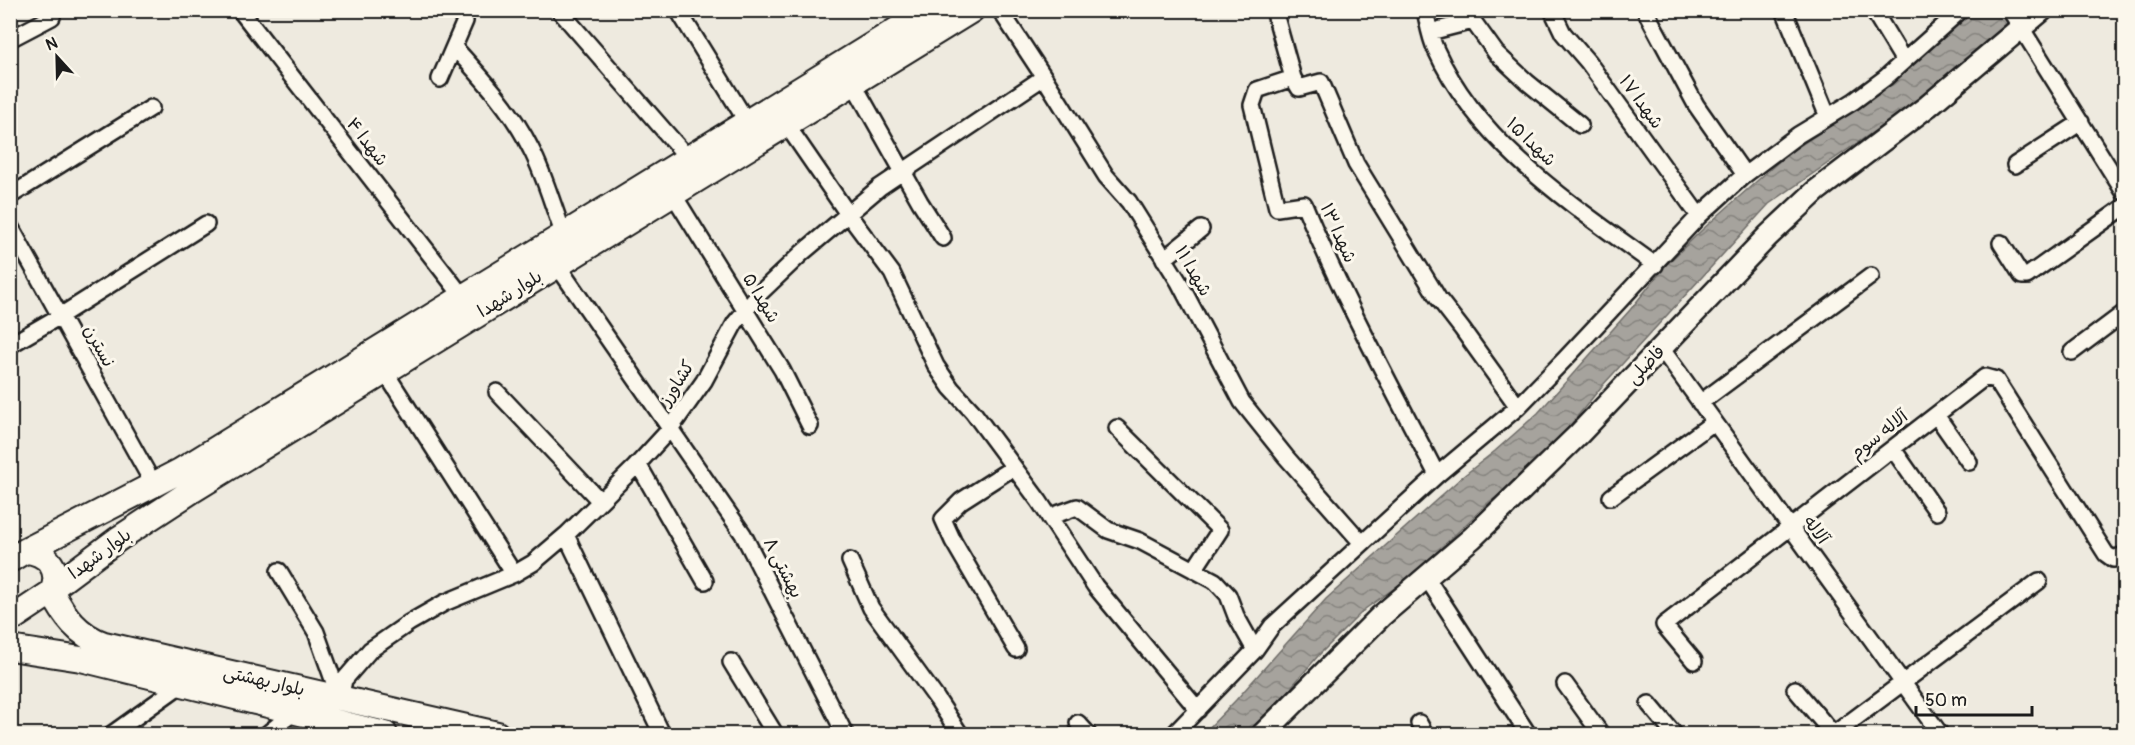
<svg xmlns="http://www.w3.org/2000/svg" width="2135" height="745" viewBox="0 0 2135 745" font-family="Pangolin,'Playpen Sans Arabic',sans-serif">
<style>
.water{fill:url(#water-waves);stroke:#6f6d69;stroke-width:1.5}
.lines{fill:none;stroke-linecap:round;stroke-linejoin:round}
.street-casing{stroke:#1c1c1c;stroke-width:20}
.secondary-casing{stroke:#1c1c1c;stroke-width:26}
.primary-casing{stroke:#1c1c1c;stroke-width:28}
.street{stroke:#fbf7ec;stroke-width:15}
.secondary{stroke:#fbf7ec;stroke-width:21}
.primary{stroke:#fbf7ec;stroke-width:24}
.labels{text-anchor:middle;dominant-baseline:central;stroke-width:6;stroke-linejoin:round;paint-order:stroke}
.street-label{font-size:18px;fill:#1c1c1c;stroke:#fbf7ec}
</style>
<defs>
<pattern id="water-waves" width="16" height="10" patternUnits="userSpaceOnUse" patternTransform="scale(1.5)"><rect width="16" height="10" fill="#a6a39d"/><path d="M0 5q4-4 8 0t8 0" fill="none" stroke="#86847f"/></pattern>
</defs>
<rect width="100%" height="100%" fill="#eeeadf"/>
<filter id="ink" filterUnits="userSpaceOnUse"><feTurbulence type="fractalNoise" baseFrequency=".0167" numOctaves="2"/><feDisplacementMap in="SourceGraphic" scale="12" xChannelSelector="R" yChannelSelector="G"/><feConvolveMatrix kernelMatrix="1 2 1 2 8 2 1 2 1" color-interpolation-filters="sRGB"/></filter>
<g filter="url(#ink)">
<path class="water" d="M 1972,11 L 2020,11 L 2005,32 L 1889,121 L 1769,204 L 1602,386 L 1568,428 L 1532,467 L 1482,509 L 1413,575 L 1365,609 L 1318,656 L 1294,684 L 1278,710 L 1256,734 L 1203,734 L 1236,700 L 1326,599 L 1462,477 L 1495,451 L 1538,413 L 1630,310 L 1666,265 L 1703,229 L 1776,164 L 1796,148 L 1861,106 Z"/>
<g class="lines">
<defs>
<path id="street" d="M 240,10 L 463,297
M 559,10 L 688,158
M 678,10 L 747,122
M 1000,10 L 1044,77 L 1106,176 L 1129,202 L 1179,282 L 1242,402 L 1286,457 L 1362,543
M 1274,10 L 1293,78 L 1257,90 L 1252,105 L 1277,208 L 1304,204 C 1342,297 1391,385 1437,475
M 1425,10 C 1428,23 1430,38 1436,50 C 1479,145 1574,206 1655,265
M 1552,10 L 1563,33 L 1588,62 L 1699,216
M 1645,10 L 1696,105 L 1745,175
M 1784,10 L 1828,117
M 1873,10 L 1904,61
M 2010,10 L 2124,192
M 1430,32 L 1473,21 L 1496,53 L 1527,82 L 1580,125
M 10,39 L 52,17
M 454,47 C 483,79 512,110 531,149 C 545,176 553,207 564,235
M 1293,78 L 1299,88 L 1321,82 L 1356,164 L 1410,252 L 1438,298 L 1462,329 L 1518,407
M 440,79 L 465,21
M 853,83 L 920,202 L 943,238
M 786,124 L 848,214 L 892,273 L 936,366 L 951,388 L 973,412 L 1039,501 L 1095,586 L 1198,710
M 2015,165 L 2081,122
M 673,194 L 782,370 L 810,426
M 10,196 L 151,108
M 10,226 L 154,485
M 2001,243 L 2022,276 L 2027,276 L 2124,207
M 1164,259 L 1201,229
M 557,265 L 743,534 L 845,734
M 10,345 L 60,316 L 206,224
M 1661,348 L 1940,734
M 2072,352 L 2124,313
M 385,372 L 514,574
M 497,392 L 600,501
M 1700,403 L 1871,276
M 1936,415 L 1969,462
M 1117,428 L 1220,530 L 1194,570
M 1893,449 L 1937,512
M 638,464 L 705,581
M 1014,467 L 961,501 L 943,519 L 953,541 L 1016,649
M 1611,497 L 1714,422
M 1049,517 L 1077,507 L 1108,530 L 1140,541 L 1215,581 L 1228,595 L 1236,616 L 1255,650
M 566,535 L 662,734
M 850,561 L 871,608 L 937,699 L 960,734
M 279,571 L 316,632 L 340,699
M 1426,577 L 1528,734
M 1694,661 L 1664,625 L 1985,377 L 1996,380 L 2106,554 L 2113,559 L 2124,555
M 731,662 L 775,734
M 1565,684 L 1601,734
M 1795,689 L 1833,734
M 340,699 L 344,680 L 370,650 L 409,623 L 444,603 L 514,574 L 533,563 L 566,535 L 635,467 L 670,429 L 704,381 L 735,323 L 760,293 L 802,253 L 880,187 L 1044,77
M 1649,704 L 1674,734
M 1078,723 L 1088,734
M 1419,723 L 1425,734
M 112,734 L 182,684
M 267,734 L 293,713
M 1174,734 L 1255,650 L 1272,626 L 1437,475 L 1518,407 L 1565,359 L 1699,216 L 1742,177 L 1798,135 L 1854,101 L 1885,78 L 1961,10
M 1834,734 L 2039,581"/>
<path id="secondary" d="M 1263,734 L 1381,616 L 1472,538 L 1579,434 L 1768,236 L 1816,191 L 1928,106 L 2042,10"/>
<path id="primary" d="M 25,551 L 180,471 L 929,10
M 10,560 L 25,551 C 48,552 62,571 52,592 L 10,620
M 55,586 L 118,539 L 193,490 L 972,10
M 52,592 C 64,616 78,635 104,644 L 497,734
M 10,648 L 81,659 L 385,734"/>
</defs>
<use href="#street" class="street-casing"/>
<use href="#secondary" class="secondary-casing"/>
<use href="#primary" class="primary-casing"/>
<use href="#street" class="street"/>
<use href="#secondary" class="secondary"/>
<use href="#primary" class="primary"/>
</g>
</g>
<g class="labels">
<g class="street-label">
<text transform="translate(1641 102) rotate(54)">شهدا ۱۷</text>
<text transform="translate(367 142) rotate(52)">شهدا ۴</text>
<text transform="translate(1531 142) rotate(44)">شهدا ۱۵</text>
<text transform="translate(1338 233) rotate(66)">شهدا ۱۳</text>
<text transform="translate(1193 271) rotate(60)">شهدا ۱۱</text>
<text transform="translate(510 294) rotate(-32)">بلوار شهدا</text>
<text transform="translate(761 298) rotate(59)">شهدا ۵</text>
<text transform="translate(99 346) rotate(61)">نسترن</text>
<text transform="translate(1646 365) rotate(-46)">فاضلی</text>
<text transform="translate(677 383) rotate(-57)">کشاورز</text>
<text transform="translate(1879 435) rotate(-38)">آلاله سوم</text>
<text transform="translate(1816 530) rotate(54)">آلاله</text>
<text transform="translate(100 554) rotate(-36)">بلوار شهدا</text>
<text transform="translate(783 568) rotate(63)">بهشتی ۸</text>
<text transform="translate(264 681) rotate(13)">بلوار بهشتی</text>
</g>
</g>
<rect width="2135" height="745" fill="none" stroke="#fbf7ec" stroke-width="36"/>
<rect x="18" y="18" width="2099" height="709" fill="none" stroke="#1c1c1c" stroke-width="2" filter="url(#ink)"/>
<g transform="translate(57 57) rotate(338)" stroke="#fbf7ec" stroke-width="4.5" paint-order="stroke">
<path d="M0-4.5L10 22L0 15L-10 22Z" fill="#1c1c1c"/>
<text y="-9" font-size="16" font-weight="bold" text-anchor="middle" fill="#1c1c1c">N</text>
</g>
<path d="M1916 706v9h116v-9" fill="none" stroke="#1c1c1c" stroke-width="3"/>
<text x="1925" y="706" font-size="18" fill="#1c1c1c" stroke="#fbf7ec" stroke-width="4.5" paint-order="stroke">50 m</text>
</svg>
